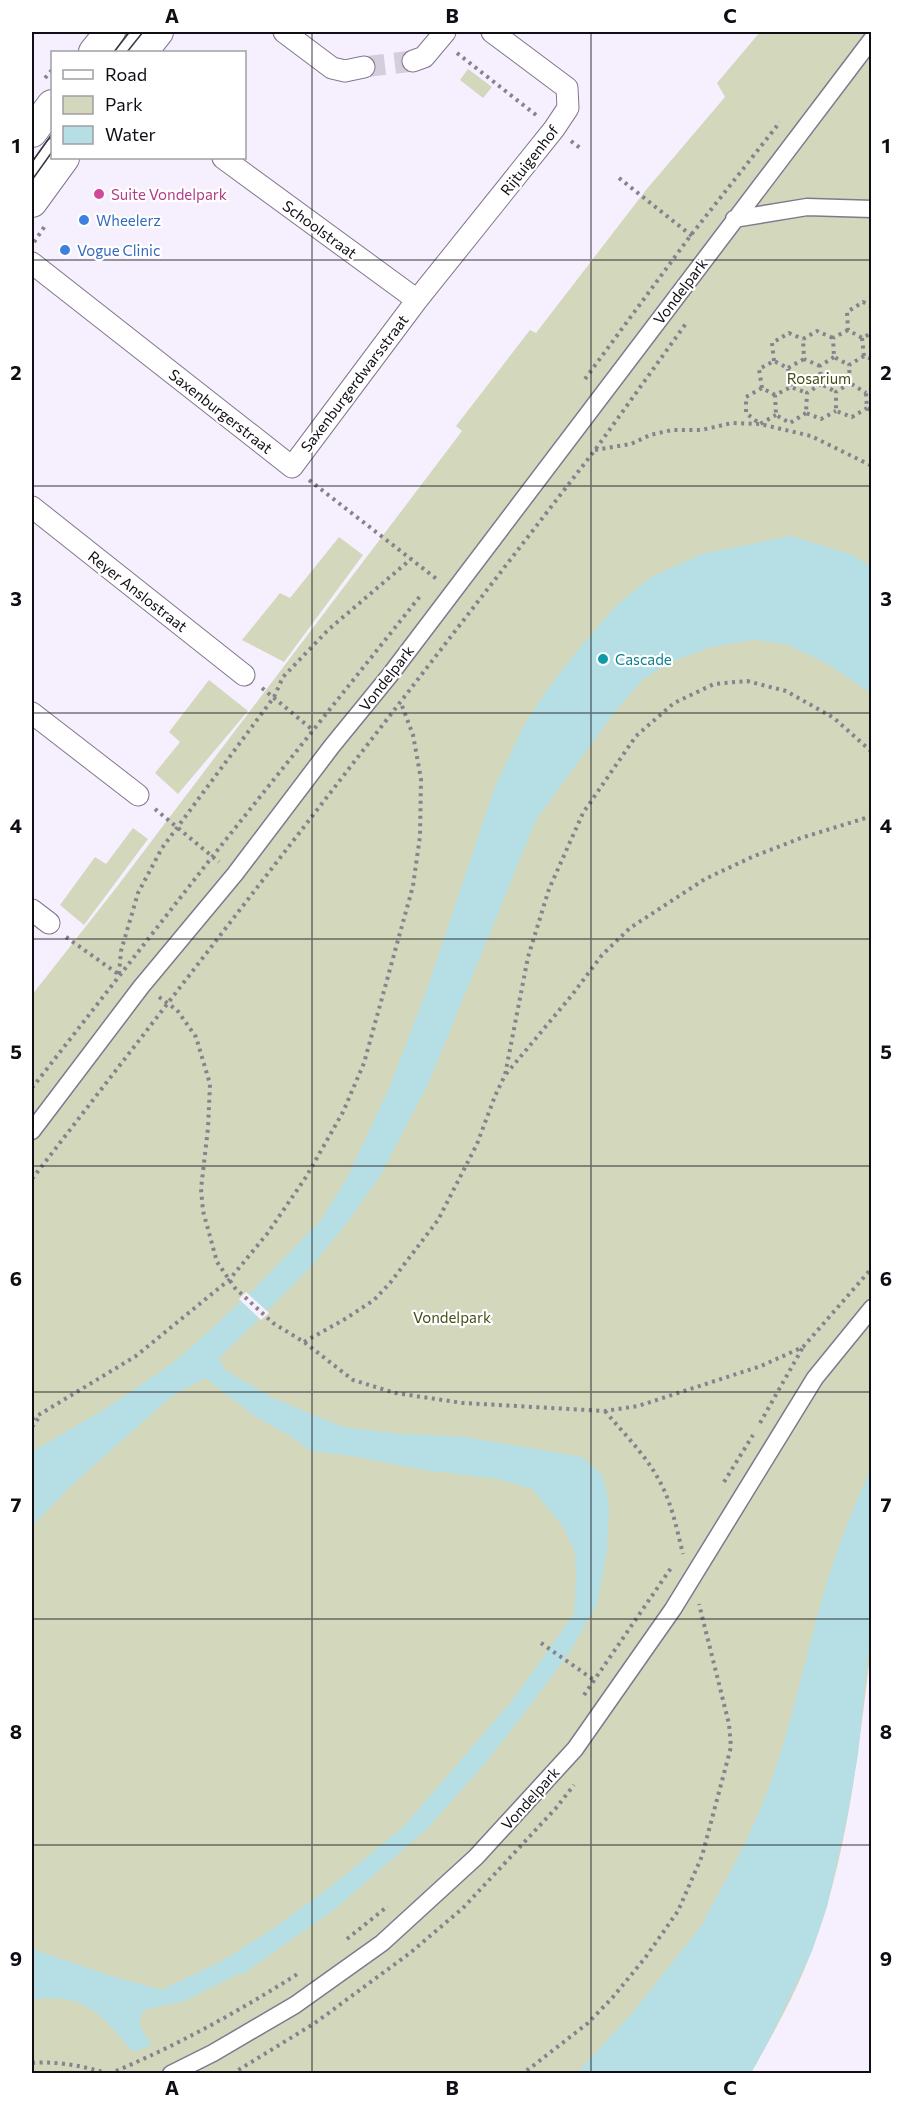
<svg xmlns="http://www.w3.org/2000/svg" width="903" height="2105" viewBox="0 0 903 2105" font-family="Commissioner,sans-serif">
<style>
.green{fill:#d3d7bc}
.water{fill:#b5dfe5}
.pier{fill:#f6effe}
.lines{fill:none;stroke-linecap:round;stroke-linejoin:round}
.minor-tunnel{stroke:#d4cddb;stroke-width:21;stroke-dasharray:21 10;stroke-linecap:butt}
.service-casing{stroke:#82778d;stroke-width:13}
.pedestrian-casing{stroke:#82778d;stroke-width:19}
.minor-casing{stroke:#82778d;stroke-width:23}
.secondary-casing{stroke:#82778d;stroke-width:32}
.path{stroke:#88828e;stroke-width:4;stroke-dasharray:3 4.5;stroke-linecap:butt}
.service{stroke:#fff;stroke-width:10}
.pedestrian{stroke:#fff;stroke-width:16}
.minor{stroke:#fff;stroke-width:21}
.secondary{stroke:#fff;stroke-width:30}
.tram{stroke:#3c3740;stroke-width:1.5}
.grid{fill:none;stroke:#110d15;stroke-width:1.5;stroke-opacity:0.55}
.hotel-dot{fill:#d1479c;stroke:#fff;stroke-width:2}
.shop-dot{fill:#3f7fe0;stroke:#fff;stroke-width:2}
.culture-dot{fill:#0f9aa8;stroke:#fff;stroke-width:2}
.labels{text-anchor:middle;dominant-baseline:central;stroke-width:4.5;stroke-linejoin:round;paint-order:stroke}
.street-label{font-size:15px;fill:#110d15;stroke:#fff}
.hotel-label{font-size:15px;fill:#b23c85;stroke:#fff;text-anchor:start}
.shop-label{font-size:15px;fill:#366cbe;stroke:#fff;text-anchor:start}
.park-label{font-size:15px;fill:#474d18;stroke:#fff}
.culture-label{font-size:15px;fill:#0d838f;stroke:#fff;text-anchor:start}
.neatline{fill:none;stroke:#110d15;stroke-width:2}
.grid-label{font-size:20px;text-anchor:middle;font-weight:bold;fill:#110d15}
</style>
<rect width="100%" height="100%" fill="#f6effe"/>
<path class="green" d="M 760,32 L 871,32 L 872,1640 C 859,1744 849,1852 812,1950 C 796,1993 773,2034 751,2073 L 32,2073 L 32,995 L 116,888 L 462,431 L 456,426 L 530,330 L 536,333 L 646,190 L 725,97 L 717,83 Z
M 468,69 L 492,87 L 483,98 L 460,80 Z
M 339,537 L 363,555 L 284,662 L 242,640 L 280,593 L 290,598 Z
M 209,680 L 248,711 L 178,794 L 155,773 L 180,742 L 169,732 Z
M 133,828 L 148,839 L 84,925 L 60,905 L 95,857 L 106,864 Z"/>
<path class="water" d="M 791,536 L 851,554 L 871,567 L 871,693 L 824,662 L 786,644 L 753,640 L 711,647 L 671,662 L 642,680 L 613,714 L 536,820 L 429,1082 L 380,1176 L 349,1220 L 311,1267 L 219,1358 L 225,1370 L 273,1398 L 343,1427 L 402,1434 L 465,1437 L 582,1457 L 603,1476 L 609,1504 L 607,1551 L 597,1604 L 571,1650 L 529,1707 L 486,1762 L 427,1829 L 335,1909 L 243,1974 L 238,1974 L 185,2001 L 147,2009 C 132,2020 144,2033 152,2045 L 133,2052 C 100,2014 86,1992 32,2000 L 32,1949 L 108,1975 L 162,1990 L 224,1960 L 274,1928 L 333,1885 L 403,1827 L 512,1701 L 574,1614 L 576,1581 L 575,1552 L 564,1528 L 532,1489 L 498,1479 L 424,1470 L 352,1456 L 310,1451 L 289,1435 L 256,1417 L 205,1378 L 172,1396 L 76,1481 L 32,1526 L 32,1452 L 103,1410 L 163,1370 L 185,1353 L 249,1294 L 322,1219 L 348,1176 L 391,1084 L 427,989 L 494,789 L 524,725 L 547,690 L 578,650 L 618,604 L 651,577 L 702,554 Z
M 871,1467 L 871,1625 L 858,1754 L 848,1813 L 827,1907 L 812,1951 L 767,2044 L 751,2073 L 577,2073 L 634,2011 L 704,1922 L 706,1916 C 728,1877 749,1839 765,1797 C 790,1734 803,1665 822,1599 C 834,1554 853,1510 871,1467 Z"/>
<path class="pier" d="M 246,1292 L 269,1313 L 261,1320 L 239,1299 Z"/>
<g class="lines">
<path class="minor-tunnel" d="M 364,67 L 413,61"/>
<defs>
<path id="service" d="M 121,52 L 137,32
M 32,172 L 52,144"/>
<path id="pedestrian" d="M 734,219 L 807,207 L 872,209
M 32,1131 L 141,987 L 235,874 L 332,746 L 390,675 L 872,39
M 171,2074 L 213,2053 L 295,2005 L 382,1943 L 476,1857 L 575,1749 L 673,1609 L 815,1378 L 872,1308"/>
<path id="minor" d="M 284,32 L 332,68 L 345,71 L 364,67
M 413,61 L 424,57 L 445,32
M 223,158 L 417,300
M 32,263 L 292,467 L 417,300 L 554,129 L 568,108 L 567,88 L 492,32
M 32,507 L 244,675
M 32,713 L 138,795
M 32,910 L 49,923"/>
<path id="secondary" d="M 94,52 L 110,32
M 142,52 L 158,32
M 32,132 L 52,105
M 32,202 L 64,158"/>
</defs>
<use href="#service" class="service-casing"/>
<use href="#pedestrian" class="pedestrian-casing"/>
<use href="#minor" class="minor-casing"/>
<use href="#secondary" class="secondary-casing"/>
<path class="path" d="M 457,53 L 536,115
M 45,78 L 52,70
M 571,141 L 580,148
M 619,178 L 692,236
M 34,242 L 45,226
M 872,307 L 863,302 L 847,312 L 848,330 L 862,338 L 872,333
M 848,330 L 833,338 L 834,357 L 849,365
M 862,338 L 864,356 L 872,359
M 864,356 L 849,365 L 850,383 L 866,393
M 834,357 L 820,366 L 821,384 L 836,392
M 774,361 L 772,343 L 789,333 L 803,339
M 820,366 L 804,359 L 803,339 L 817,331 L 833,338
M 788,368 L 804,359
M 585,379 L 691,235 L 780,122
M 850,383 L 836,392 L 836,411 L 852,417 L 867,408
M 821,384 L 807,393 L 806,413 L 821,419 L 836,411
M 762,388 L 759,369 L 774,361 L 788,368 L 791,387
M 872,389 L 866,393 L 867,408 L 872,411
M 775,395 L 762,388 L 746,397 L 746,413 L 760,424 L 776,415
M 806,413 L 790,423 L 776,415 L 775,395 L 791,387 L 807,393
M 595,450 L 631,444 L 650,435 L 672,430 L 701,430 L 732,423 L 760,424 L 811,436 L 872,466
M 309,480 L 438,580
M 262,688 L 314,731
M 155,809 L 219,862
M 66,937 L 121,976
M 119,974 L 121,951 L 138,893 L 162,848 L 274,697 L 283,677 L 328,630 L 411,559
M 159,997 L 177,1010 L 196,1037 L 210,1084 L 208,1128 L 201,1189 L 203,1211 L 217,1262 L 235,1288 L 273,1323 L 304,1342 L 353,1380 L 395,1393 L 463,1403 L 605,1411 L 638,1406 L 761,1366 L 803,1347 L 872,1268
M 506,1074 L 572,995 L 602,955 L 630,928 L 705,879 L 752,857 L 801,838 L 872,816
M 32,1088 L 212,857 L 421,595
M 32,1179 L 595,450 L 687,322
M 304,1342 L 345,1319 L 374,1300 L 390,1283 L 438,1220 L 477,1144 L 495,1096 L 505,1075 L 528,957 L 549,889 L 583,813 L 636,736 L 674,703 L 714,684 L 747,681 L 786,691 L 834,718 L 872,752
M 605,1411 C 624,1434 646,1455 660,1482 C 672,1504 677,1530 683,1554
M 32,1419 L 136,1356 L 229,1280 L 267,1234 L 306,1177 L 343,1112 L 364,1063 L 413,886 L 420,836 L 421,779 L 413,735 L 401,703
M 760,1423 L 803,1347
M 32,1427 L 40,1416
M 724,1482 L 753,1435
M 541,1643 L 594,1680
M 584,1695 L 671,1568
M 347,1939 L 388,1906
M 32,2063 C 59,2061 83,2066 110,2074
M 109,2074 C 176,2046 238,2012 299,1973
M 232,2074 L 315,2023 L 410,1953 L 463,1908 L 556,1808 L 574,1785
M 520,2074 L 529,2069 L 588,2023 L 613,1997 L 645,1958 L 678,1911 L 702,1856 L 731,1747 L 729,1724 L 699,1604"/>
<use href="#service" class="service"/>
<use href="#pedestrian" class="pedestrian"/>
<use href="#minor" class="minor"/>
<use href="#secondary" class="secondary"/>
<path class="tram" d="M 114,52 L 129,32
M 127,52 L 143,32
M 32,162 L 52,134
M 32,180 L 52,152"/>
</g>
<path class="grid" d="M 312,32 L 312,2074M 591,32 L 591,2074M 32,260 L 872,260M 32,486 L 872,486M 32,713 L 872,713M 32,939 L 872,939M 32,1166 L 872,1166M 32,1392 L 872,1392M 32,1619 L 872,1619M 32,1845 L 872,1845"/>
<circle class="hotel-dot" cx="99" cy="194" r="6"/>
<g class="shop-dot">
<circle cx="84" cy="220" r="6"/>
<circle cx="65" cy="250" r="6"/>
</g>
<circle class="culture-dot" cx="603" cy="659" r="6"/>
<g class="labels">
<g class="street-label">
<text transform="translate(529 160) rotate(-52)">Rijtuigenhof</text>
<text transform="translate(320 229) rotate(36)">Schoolstraat</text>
<text transform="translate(680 291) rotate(-53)">Vondelpark</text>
<text transform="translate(354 383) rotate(-53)">Saxenburgerdwarsstraat</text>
<text transform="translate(221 411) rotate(38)">Saxenburgerstraat</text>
<text transform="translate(138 591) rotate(38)">Reyer Anslostraat</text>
<text transform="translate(386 678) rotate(-52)">Vondelpark</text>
<text transform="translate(530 1798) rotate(-48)">Vondelpark</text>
</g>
<g class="hotel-label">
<text x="111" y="194">Suite Vondelpark</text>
</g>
<g class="shop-label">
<text x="96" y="220">Wheelerz</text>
<text x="77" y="250">Vogue Clinic</text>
</g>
<g class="park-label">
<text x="819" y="378">Rosarium</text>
<text x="452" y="1317">Vondelpark</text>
</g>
<g class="culture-label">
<text x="615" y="659">Cascade</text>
</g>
</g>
<rect width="903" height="2105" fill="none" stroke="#ffffff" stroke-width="66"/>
<rect x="51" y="51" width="195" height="108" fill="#ffffff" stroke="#a09ea1" stroke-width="1.5"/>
<rect x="63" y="70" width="30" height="9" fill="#ffffff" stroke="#a09ea1" stroke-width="1.5"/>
<text x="105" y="81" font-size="18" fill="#110d15">Road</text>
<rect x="63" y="96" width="30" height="18" fill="#d3d7bc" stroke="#a09ea1" stroke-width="1.5"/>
<text x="105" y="111" font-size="18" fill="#110d15">Park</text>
<rect x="63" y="126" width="30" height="18" fill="#b5dfe5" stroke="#a09ea1" stroke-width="1.5"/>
<text x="105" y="141" font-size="18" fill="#110d15">Water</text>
<rect x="33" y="33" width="837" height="2039" class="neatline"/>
<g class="grid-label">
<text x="172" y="23">A</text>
<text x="452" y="23">B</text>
<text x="730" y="23">C</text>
<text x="16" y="153">1</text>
<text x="886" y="153">1</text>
<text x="16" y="380">2</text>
<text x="886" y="380">2</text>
<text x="16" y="606">3</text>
<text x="886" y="606">3</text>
<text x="16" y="833">4</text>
<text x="886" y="833">4</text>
<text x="16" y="1059">5</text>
<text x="886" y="1059">5</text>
<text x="16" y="1286">6</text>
<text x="886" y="1286">6</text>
<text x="16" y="1512">7</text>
<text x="886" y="1512">7</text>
<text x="16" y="1739">8</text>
<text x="886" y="1739">8</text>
<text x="16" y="1966">9</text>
<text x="886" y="1966">9</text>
<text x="172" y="2095">A</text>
<text x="452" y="2095">B</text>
<text x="730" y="2095">C</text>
</g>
</svg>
